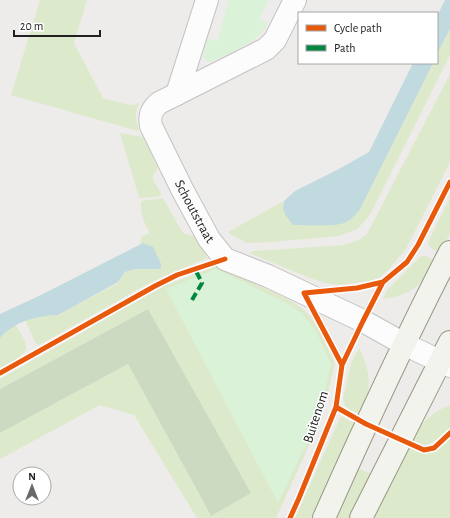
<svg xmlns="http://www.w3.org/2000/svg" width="450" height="518" viewBox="0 0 450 518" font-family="'Alegreya Sans',sans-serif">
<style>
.grass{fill:#dde9cb}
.forest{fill:#ccdac1}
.park{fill:#daf2d8}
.water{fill:#c0dadf}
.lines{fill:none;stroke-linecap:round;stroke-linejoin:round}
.street-casing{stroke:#c4c3c2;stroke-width:24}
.secondary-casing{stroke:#979783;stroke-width:24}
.street{stroke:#fcfcfc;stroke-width:22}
.secondary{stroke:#f3f3ed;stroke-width:22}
.quiet{stroke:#00873e;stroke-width:4;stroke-dasharray:8 4;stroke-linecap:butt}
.cycleway-casing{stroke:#fff;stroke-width:8}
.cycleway{stroke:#e8590c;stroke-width:5}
.labels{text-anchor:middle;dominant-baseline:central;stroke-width:3;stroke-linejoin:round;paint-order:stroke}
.street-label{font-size:14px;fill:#212121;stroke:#fff}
</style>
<rect width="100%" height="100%" fill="#eeecea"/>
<path class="grass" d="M 40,0 L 87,0 L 74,43 L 103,98 L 129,105 L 134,105 L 140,102 C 134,112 135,119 139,130 L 138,131 L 11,95 Z
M 450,29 L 450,55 L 372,211 L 365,221 L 357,229 L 339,236 L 272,242 L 247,243 L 230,234 L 228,232 L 284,201 L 283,209 L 293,225 L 316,225 L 343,223 L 353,218 L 366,196 L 433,63 L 437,63 L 437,54 Z
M 450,74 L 450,162 L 406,249 L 388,270 L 380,277 L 370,281 L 340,285 L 325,283 L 310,278 L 249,253 L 253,251 L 344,245 L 361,239 L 367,234 Z
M 120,133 L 143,137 L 158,168 L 152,178 L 162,195 L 156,197 L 139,198 Z
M 163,198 L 183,233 L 196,237 L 203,248 L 207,258 L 164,276 L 142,287 L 39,345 L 36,344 L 25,320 L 47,315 L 58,315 L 118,283 L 125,272 L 135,269 L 151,268 L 143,243 L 140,244 L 142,236 L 150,233 C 144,223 140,213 141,201 Z
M 450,198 L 450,234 L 440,252 L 433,250 L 429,246 L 428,242 Z
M 421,256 L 426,256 L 437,262 C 422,284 411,296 383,299 L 387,290 Z
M 216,266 L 288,299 L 303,309 L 311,317 L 320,332 L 335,363 L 326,401 L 312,439 L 276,518 L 197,518 L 134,415 L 100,405 L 0,459 L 0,433 L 128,364 L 210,515 L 251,493 L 148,309 L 0,389 L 0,379 L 164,286 Z
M 16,325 C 19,331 25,339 26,346 C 28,356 7,364 0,368 L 0,338 L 6,331 Z
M 359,348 C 372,372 371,390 362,415 L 350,410 L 345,406 L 343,399 L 351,363 Z
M 450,405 L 450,427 C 444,433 432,446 423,445 C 419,445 415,441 411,439 C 421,423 432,412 450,405 Z
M 341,416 L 356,424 L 313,518 L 295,518 Z
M 450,439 L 450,518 L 372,518 L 408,448 C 429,455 434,456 450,439 Z
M 357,468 L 373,474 L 351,518 L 334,518 Z"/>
<path class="forest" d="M 148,309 L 251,493 L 211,516 L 128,364 L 0,433 L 0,389 Z"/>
<path class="park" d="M 229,0 L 269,0 L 259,19 L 268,24 C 260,41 229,53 211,62 L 208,62 L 203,57 L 207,39 L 217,41 Z
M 216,269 L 286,303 L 300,312 L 308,321 L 317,333 L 331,364 L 323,400 L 309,438 L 278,503 L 166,289 Z"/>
<path class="water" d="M 445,0 L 450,0 L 450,29 L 437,54 L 437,16 Z
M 413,63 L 433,63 L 359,211 C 354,216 350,221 344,223 C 332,227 306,225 293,225 L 286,216 L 283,209 L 284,201 L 295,191 L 337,170 L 369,152 Z
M 143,243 L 153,247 L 161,264 L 161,269 L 135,269 L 125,272 L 118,282 L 58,315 C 36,316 15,321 0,338 L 0,314 L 41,295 Z"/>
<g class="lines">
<defs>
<g id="street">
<path id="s1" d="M 295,0 L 275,40 L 266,49 L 159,103 C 151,110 149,116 151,126 L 183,191 L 209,239 L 225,259 L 268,276 L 363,321 L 404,344 L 450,366"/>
<path d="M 177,94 L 207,0"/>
</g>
<path id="secondary" d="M 324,518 C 364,428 405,339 450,252
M 361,518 L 450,342"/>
</defs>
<use href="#street" class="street-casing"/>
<use href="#secondary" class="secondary-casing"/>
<use href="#street" class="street"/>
<use href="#secondary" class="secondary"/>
<path class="quiet" d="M 192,300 L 202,283 L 195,269"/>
<defs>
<path id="cycleway" d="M 342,365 L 304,293 L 357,288 L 383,282
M 0,373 L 155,286 L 177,275 L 225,259
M 336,407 L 366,424 L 424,450 L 434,448 L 450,433
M 290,518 L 299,498 L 336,407 L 342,365 L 363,321 L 383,282 L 407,262 L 418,245 L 450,182"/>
</defs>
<use href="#cycleway" class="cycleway-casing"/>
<use href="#cycleway" class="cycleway"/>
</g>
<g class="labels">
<g class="street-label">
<text stroke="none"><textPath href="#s1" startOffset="299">Schoutstraat</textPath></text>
<text transform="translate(316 417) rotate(-72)">Buitenom</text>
</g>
</g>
<rect x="298" y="12" width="140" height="52" fill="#ffffff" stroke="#a6a6a6"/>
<rect x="306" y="25" width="20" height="6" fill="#e8590c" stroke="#a6a6a6"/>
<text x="334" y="32" font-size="12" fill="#212121">Cycle path</text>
<rect x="306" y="45" width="20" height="6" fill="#00873e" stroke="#a6a6a6"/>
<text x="334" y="52" font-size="12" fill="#212121">Path</text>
<g transform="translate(32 486)"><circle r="19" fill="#ffffff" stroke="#a6a6a6"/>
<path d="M0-3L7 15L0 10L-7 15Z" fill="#696867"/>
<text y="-6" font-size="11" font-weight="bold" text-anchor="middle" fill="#212121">N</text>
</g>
<path d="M14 30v6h86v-6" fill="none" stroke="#212121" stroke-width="2"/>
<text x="20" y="30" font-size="12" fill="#212121" stroke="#ffffff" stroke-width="3" paint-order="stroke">20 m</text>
</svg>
